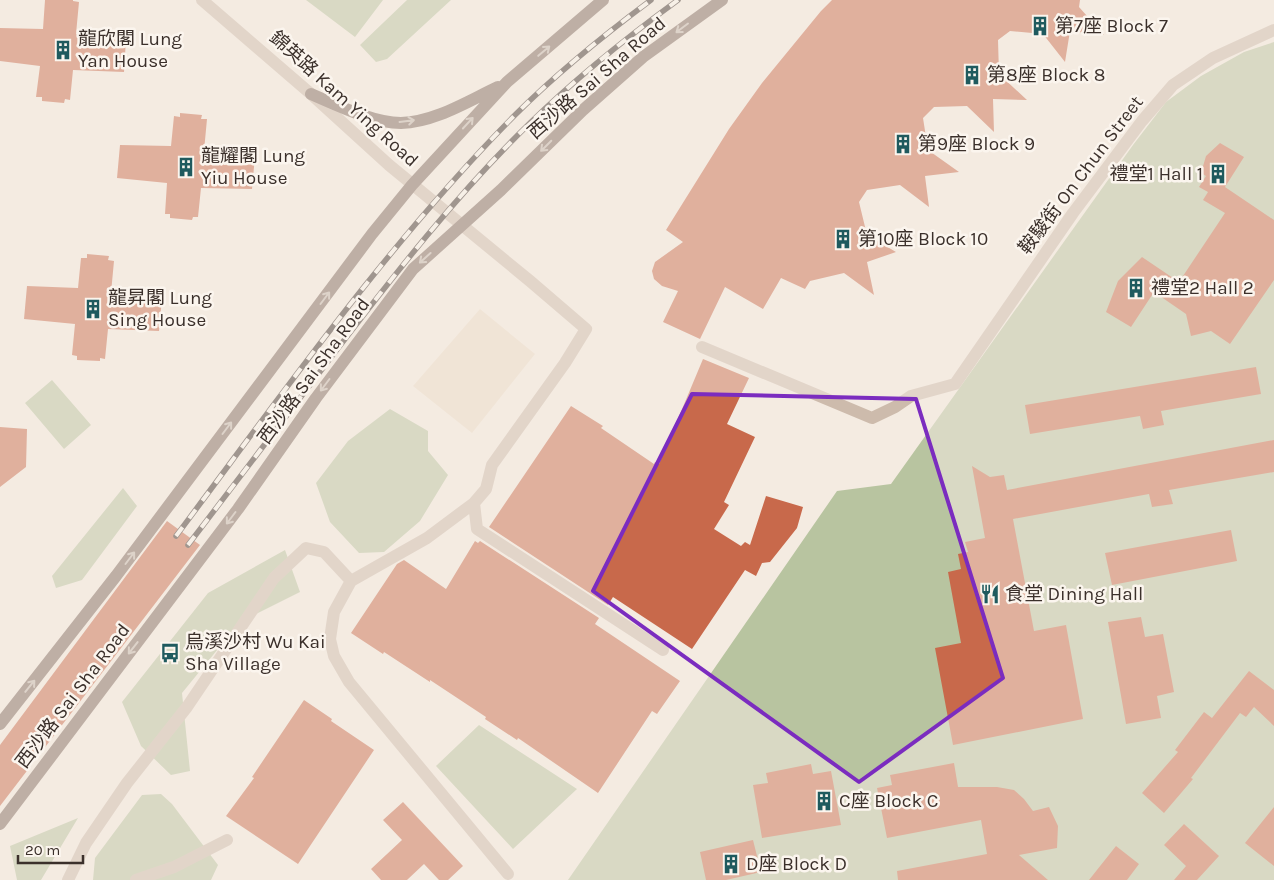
<svg xmlns="http://www.w3.org/2000/svg" width="1274" height="880" viewBox="0 0 1274 880" font-family="Karla,'Noto Sans TC',sans-serif">
<style>
.green{fill:#b8c4a0}
.plaza{fill:#ecdcc8}
.building{fill:#c8694b}
.lines{fill:none;stroke-linecap:round;stroke-linejoin:round}
.minor{stroke:#cdbbac;stroke-width:12}
.major{stroke:#7d675c;stroke-width:12}
.rail-casing{stroke:#3b302b;stroke-width:5.5}
.rail{stroke:#fbf5ee;stroke-width:4;stroke-dasharray:11;stroke-linecap:butt}
.oneway{stroke:#c2b5ac}
.marked{fill:none;stroke:#7b2cbf;stroke-width:4;stroke-linejoin:round}
.labels{text-anchor:middle;dominant-baseline:central;stroke-width:5;stroke-linejoin:round;paint-order:stroke}
.poi-label{font-size:19px;fill:#3b302b;stroke:#fbf5ee;text-anchor:start}
.street-label{font-size:19px;fill:#3b302b;stroke:#fbf5ee}
</style>
<rect width="100%" height="100%" fill="#f4ebe1"/>
<path class="green" d="M 306,0 L 383,0 L 355,37 Z
M 407,0 L 451,0 L 387,59 L 376,62 L 360,45 Z
M 1274,42 L 1274,880 L 568,880 L 837,491 L 891,484 L 1133,145 L 1166,102 L 1201,76 L 1244,52 Z
M 52,380 L 91,425 L 64,449 L 25,403 Z
M 390,409 L 428,431 L 428,451 L 448,475 L 420,521 L 384,552 L 359,553 L 330,522 L 316,483 L 348,441 Z
M 123,488 L 137,506 L 82,580 L 56,588 L 52,576 Z
M 285,550 L 300,592 L 240,622 L 182,693 L 190,771 L 171,775 L 141,746 L 122,702 L 208,593 Z
M 479,725 L 577,789 L 513,849 L 436,766 Z
M 161,794 L 172,804 L 218,865 L 211,880 L 93,880 L 95,858 L 142,795 Z
M 78,818 L 41,880 L 17,880 L 10,846 Z"/>
<path class="plaza" d="M 480,309 L 535,354 L 472,433 L 413,386 Z"/>
<path class="building" d="M 45,0 L 73,0 L 73,1 L 79,2 L 76,34 L 126,39 L 124,72 L 73,70 L 70,100 L 65,99 L 64,103 L 42,101 L 42,97 L 36,97 L 40,66 L 0,61 L 0,28 L 43,29 Z
M 832,0 L 1080,0 L 1079,7 L 1104,35 L 1070,31 L 1065,62 L 1043,34 L 1010,31 L 998,40 L 999,74 L 1027,100 L 993,99 L 994,132 L 967,106 L 934,107 L 923,118 L 928,150 L 959,172 L 925,176 L 929,207 L 900,185 L 867,190 L 859,202 L 867,235 L 896,252 L 867,262 L 874,295 L 844,273 L 810,281 L 805,289 L 781,278 L 763,309 L 725,287 L 700,339 L 663,322 L 678,291 L 662,286 L 654,279 L 652,271 L 655,262 L 683,242 L 666,230 L 729,129 L 762,83 L 821,11 Z
M 180,113 L 202,115 L 201,119 L 207,119 L 204,151 L 255,156 L 252,189 L 201,188 L 198,217 L 193,217 L 192,220 L 170,218 L 170,214 L 165,214 L 167,183 L 117,178 L 120,145 L 171,146 L 174,116 L 180,117 Z
M 1220,143 L 1244,157 L 1225,187 L 1274,220 L 1274,280 L 1230,344 L 1211,331 L 1191,336 L 1186,314 L 1154,292 L 1131,327 L 1106,312 L 1118,281 L 1142,257 L 1179,282 L 1225,213 L 1203,200 L 1208,192 L 1199,187 L 1206,176 L 1201,173 L 1206,156 Z
M 87,254 L 109,256 L 108,260 L 114,261 L 111,293 L 162,298 L 159,331 L 108,329 L 105,359 L 100,358 L 100,361 L 77,360 L 77,356 L 72,355 L 75,324 L 24,319 L 27,286 L 78,288 L 81,258 L 87,258 Z
M 703,359 L 749,378 L 727,424 L 755,437 L 724,502 L 729,505 L 714,529 L 741,546 L 745,542 L 750,545 L 766,496 L 803,507 L 797,528 L 770,562 L 762,563 L 756,576 L 745,570 L 692,649 L 613,597 L 608,605 L 489,527 L 571,406 L 603,426 L 601,428 L 654,464 L 655,462 L 659,464 Z
M 1256,367 L 1261,394 L 1161,411 L 1164,425 L 1143,429 L 1140,416 L 1030,434 L 1025,405 Z
M 0,427 L 27,429 L 26,467 L 0,487 Z
M 1274,440 L 1274,472 L 1169,490 L 1173,504 L 1152,507 L 1149,494 L 1013,519 L 1034,631 L 1066,625 L 1083,719 L 953,745 L 935,648 L 961,643 L 948,572 L 961,569 L 958,554 L 968,552 L 965,542 L 985,538 L 972,466 L 990,477 L 1004,475 L 1007,490 Z
M 167,521 L 200,545 L 0,806 L 0,745 Z
M 1231,530 L 1237,561 L 1112,585 L 1105,553 Z
M 475,541 L 478,543 L 480,541 L 599,618 L 595,624 L 680,681 L 657,714 L 652,711 L 598,793 L 518,738 L 517,740 L 485,719 L 486,717 L 430,680 L 430,682 L 384,652 L 383,654 L 351,633 L 397,564 L 404,560 L 446,589 Z
M 1141,617 L 1145,637 L 1163,634 L 1174,692 L 1157,696 L 1161,718 L 1126,724 L 1108,622 Z
M 1249,671 L 1274,690 L 1274,726 L 1254,707 L 1246,717 L 1240,713 L 1191,778 L 1193,779 L 1164,813 L 1142,793 L 1178,752 L 1175,750 L 1204,712 L 1212,718 Z
M 304,700 L 332,719 L 331,721 L 374,750 L 298,864 L 226,816 L 254,778 L 252,777 Z
M 954,763 L 958,787 L 997,787 L 1014,790 L 1024,799 L 1033,811 L 1049,807 L 1058,826 L 1057,848 L 1019,855 L 1048,880 L 898,880 L 897,871 L 987,854 L 981,820 L 887,838 L 877,788 L 892,785 L 890,775 Z
M 811,764 L 813,774 L 831,771 L 841,825 L 762,838 L 753,785 L 768,783 L 766,773 Z
M 403,802 L 463,866 L 448,880 L 439,880 L 424,864 L 407,880 L 381,880 L 371,869 L 402,840 L 383,820 Z
M 1274,807 L 1274,866 L 1245,843 Z
M 1184,824 L 1219,856 L 1197,880 L 1174,880 L 1186,866 L 1164,845 Z
M 753,840 L 761,872 L 726,880 L 706,880 L 700,852 Z
M 1116,846 L 1139,864 L 1127,880 L 1089,880 Z"/>
<g class="lines">
<path class="minor" d="M 202,0 L 311,94 L 389,165 L 530,281 L 586,329 L 565,363 L 492,465 L 486,489 L 474,503 L 427,538 L 351,581 L 334,612 L 330,639 L 334,656 L 349,682 L 508,874
M 702,347 L 872,418 L 895,407 L 911,396 L 955,384 L 1073,213 L 1142,121 L 1173,85 L 1213,58 L 1274,30
M 474,503 L 477,529 L 663,650
M 68,880 L 86,843 L 127,783 L 187,707 L 274,578 L 306,548 L 324,552 L 351,581
M 136,880 L 174,867 L 227,840"/>
<path class="major" d="M 311,94 C 337,105 373,123 401,123 C 435,122 468,101 498,87
M 0,724 L 116,576 L 372,234 L 412,185 L 507,82 L 603,0
M 0,824 L 238,509 L 316,398 L 413,269 L 501,190 L 583,110 L 643,57 L 722,0"/>
<defs>
<path id="rail" d="M 176,536 C 284,392 388,243 515,115 C 557,73 604,35 651,0
M 188,545 C 236,482 284,419 332,356 C 394,275 457,194 530,123 C 576,78 626,38 678,0"/>
</defs>
<use href="#rail" class="rail-casing"/>
<use href="#rail" class="rail"/>
</g>
<defs><path id="oneway-shaft" d="M-6 0H5M1.5-3L5.5 0L1.5 3" fill="none" stroke-width="1.6" stroke-linecap="round" stroke-linejoin="round" transform="scale(1.25)"/></defs>
<g class="oneway">
<use href="#oneway-shaft" transform="translate(682 28) rotate(143)"/>
<use href="#oneway-shaft" transform="translate(544 51) rotate(-40)"/>
<use href="#oneway-shaft" transform="translate(407 121) rotate(-7)"/>
<use href="#oneway-shaft" transform="translate(468 123) rotate(-47)"/>
<use href="#oneway-shaft" transform="translate(546 146) rotate(135)"/>
<use href="#oneway-shaft" transform="translate(425 258) rotate(138)"/>
<use href="#oneway-shaft" transform="translate(325 298) rotate(-53)"/>
<use href="#oneway-shaft" transform="translate(325 385) rotate(127)"/>
<use href="#oneway-shaft" transform="translate(227 428) rotate(-53)"/>
<use href="#oneway-shaft" transform="translate(231 518) rotate(127)"/>
<use href="#oneway-shaft" transform="translate(130 558) rotate(-53)"/>
<use href="#oneway-shaft" transform="translate(133 648) rotate(128)"/>
<use href="#oneway-shaft" transform="translate(30 686) rotate(-51)"/>
</g>
<path d="M0 0H1274V880H0ZM 692,394 L 916,399 L 1003,678 L 859,782 L 593,591 Z" fill="#f4ebe1" fill-opacity=".55" fill-rule="evenodd"/>
<path class="marked" d="M 692,394 L 916,399 L 1003,678 L 859,782 L 593,591 Z"/>
<defs>
<symbol id="building-bare" viewBox="-9 -9 18 18"><path d="M-4-6H4V6H1V3H-1V6H-4ZM-2.5-4.3h1.7v1.8h-1.7ZM.8-4.3h1.7v1.8H.8ZM-2.5-1h1.7V.8h-1.7ZM.8-1h1.7V.8H.8Z" fill="#1f5a5e" stroke="#fbf5ee" stroke-width="2.5" paint-order="stroke"/></symbol>
<symbol id="restaurant-bare" viewBox="-9 -9 18 18"><path d="M-5-6h1v4h1v-4h1v4h1v-4h1v5L-1.5 .5V6h-2V.5L-5-1ZM5-6V6H3V1.5H1.5Q1.5-4 5-6Z" fill="#1f5a5e" stroke="#fbf5ee" stroke-width="2.5" paint-order="stroke"/></symbol>
<symbol id="bus-bare" viewBox="-9 -9 18 18"><path d="M-5-6H5V4H4V6H2V4H-2V6H-4V4H-5ZM-3.5-4V0h7V-4ZM-3.5 1.2v1.5H-2V1.2ZM2 1.2v1.5H3.5V1.2Z" fill="#1f5a5e" stroke="#fbf5ee" stroke-width="2.5" paint-order="stroke"/></symbol>
</defs>
<g fill-rule="evenodd">
<use href="#building-bare" x="1026" y="12" width="28" height="28"/>
<use href="#building-bare" x="49" y="36" width="28" height="28"/>
<use href="#building-bare" x="958" y="61" width="28" height="28"/>
<use href="#building-bare" x="889" y="130" width="28" height="28"/>
<use href="#building-bare" x="172" y="153" width="28" height="28"/>
<use href="#building-bare" x="1204" y="160" width="28" height="28"/>
<use href="#building-bare" x="829" y="225" width="28" height="28"/>
<use href="#building-bare" x="1122" y="274" width="28" height="28"/>
<use href="#building-bare" x="79" y="295" width="28" height="28"/>
<use href="#restaurant-bare" x="976" y="580" width="28" height="28"/>
<use href="#bus-bare" x="156" y="639" width="28" height="28"/>
<use href="#building-bare" x="810" y="787" width="28" height="28"/>
<use href="#building-bare" x="717" y="850" width="28" height="28"/>
</g>
<g class="labels">
<g class="poi-label">
<text x="1055" y="26">第7座 Block 7</text>
<text x="78" y="39">龍欣閣 Lung<tspan x="78" dy="22">Yan House</tspan></text>
<text x="987" y="75">第8座 Block 8</text>
<text x="918" y="144">第9座 Block 9</text>
<text x="201" y="156">龍耀閣 Lung<tspan x="201" dy="22">Yiu House</tspan></text>
<text x="1203" y="174" text-anchor="end">禮堂1 Hall 1</text>
<text x="858" y="239">第10座 Block 10</text>
<text x="1151" y="288">禮堂2 Hall 2</text>
<text x="108" y="298">龍昇閣 Lung<tspan x="108" dy="22">Sing House</tspan></text>
<text x="1005" y="594">食堂 Dining Hall</text>
<text x="185" y="642">烏溪沙村 Wu Kai<tspan x="185" dy="22">Sha Village</tspan></text>
<text x="839" y="801">C座 Block C</text>
<text x="746" y="864">D座 Block D</text>
</g>
<g class="street-label">
<text transform="translate(597 78) rotate(-41)">西沙路 Sai Sha Road</text>
<text transform="translate(344 99) rotate(42)">錦英路 Kam Ying Road</text>
<text transform="translate(1081 175) rotate(-53)">鞍駿街 On Chun Street</text>
<text transform="translate(314 371) rotate(-54)">西沙路 Sai Sha Road</text>
<text transform="translate(73 696) rotate(-53)">西沙路 Sai Sha Road</text>
</g>
</g>
<path d="M18 855v8h65v-8" fill="none" stroke="#3b302b" stroke-width="2.5"/>
<text x="25" y="855" font-size="15" fill="#3b302b" stroke="#fbf5ee" stroke-width="4" paint-order="stroke">20 m</text>
</svg>
